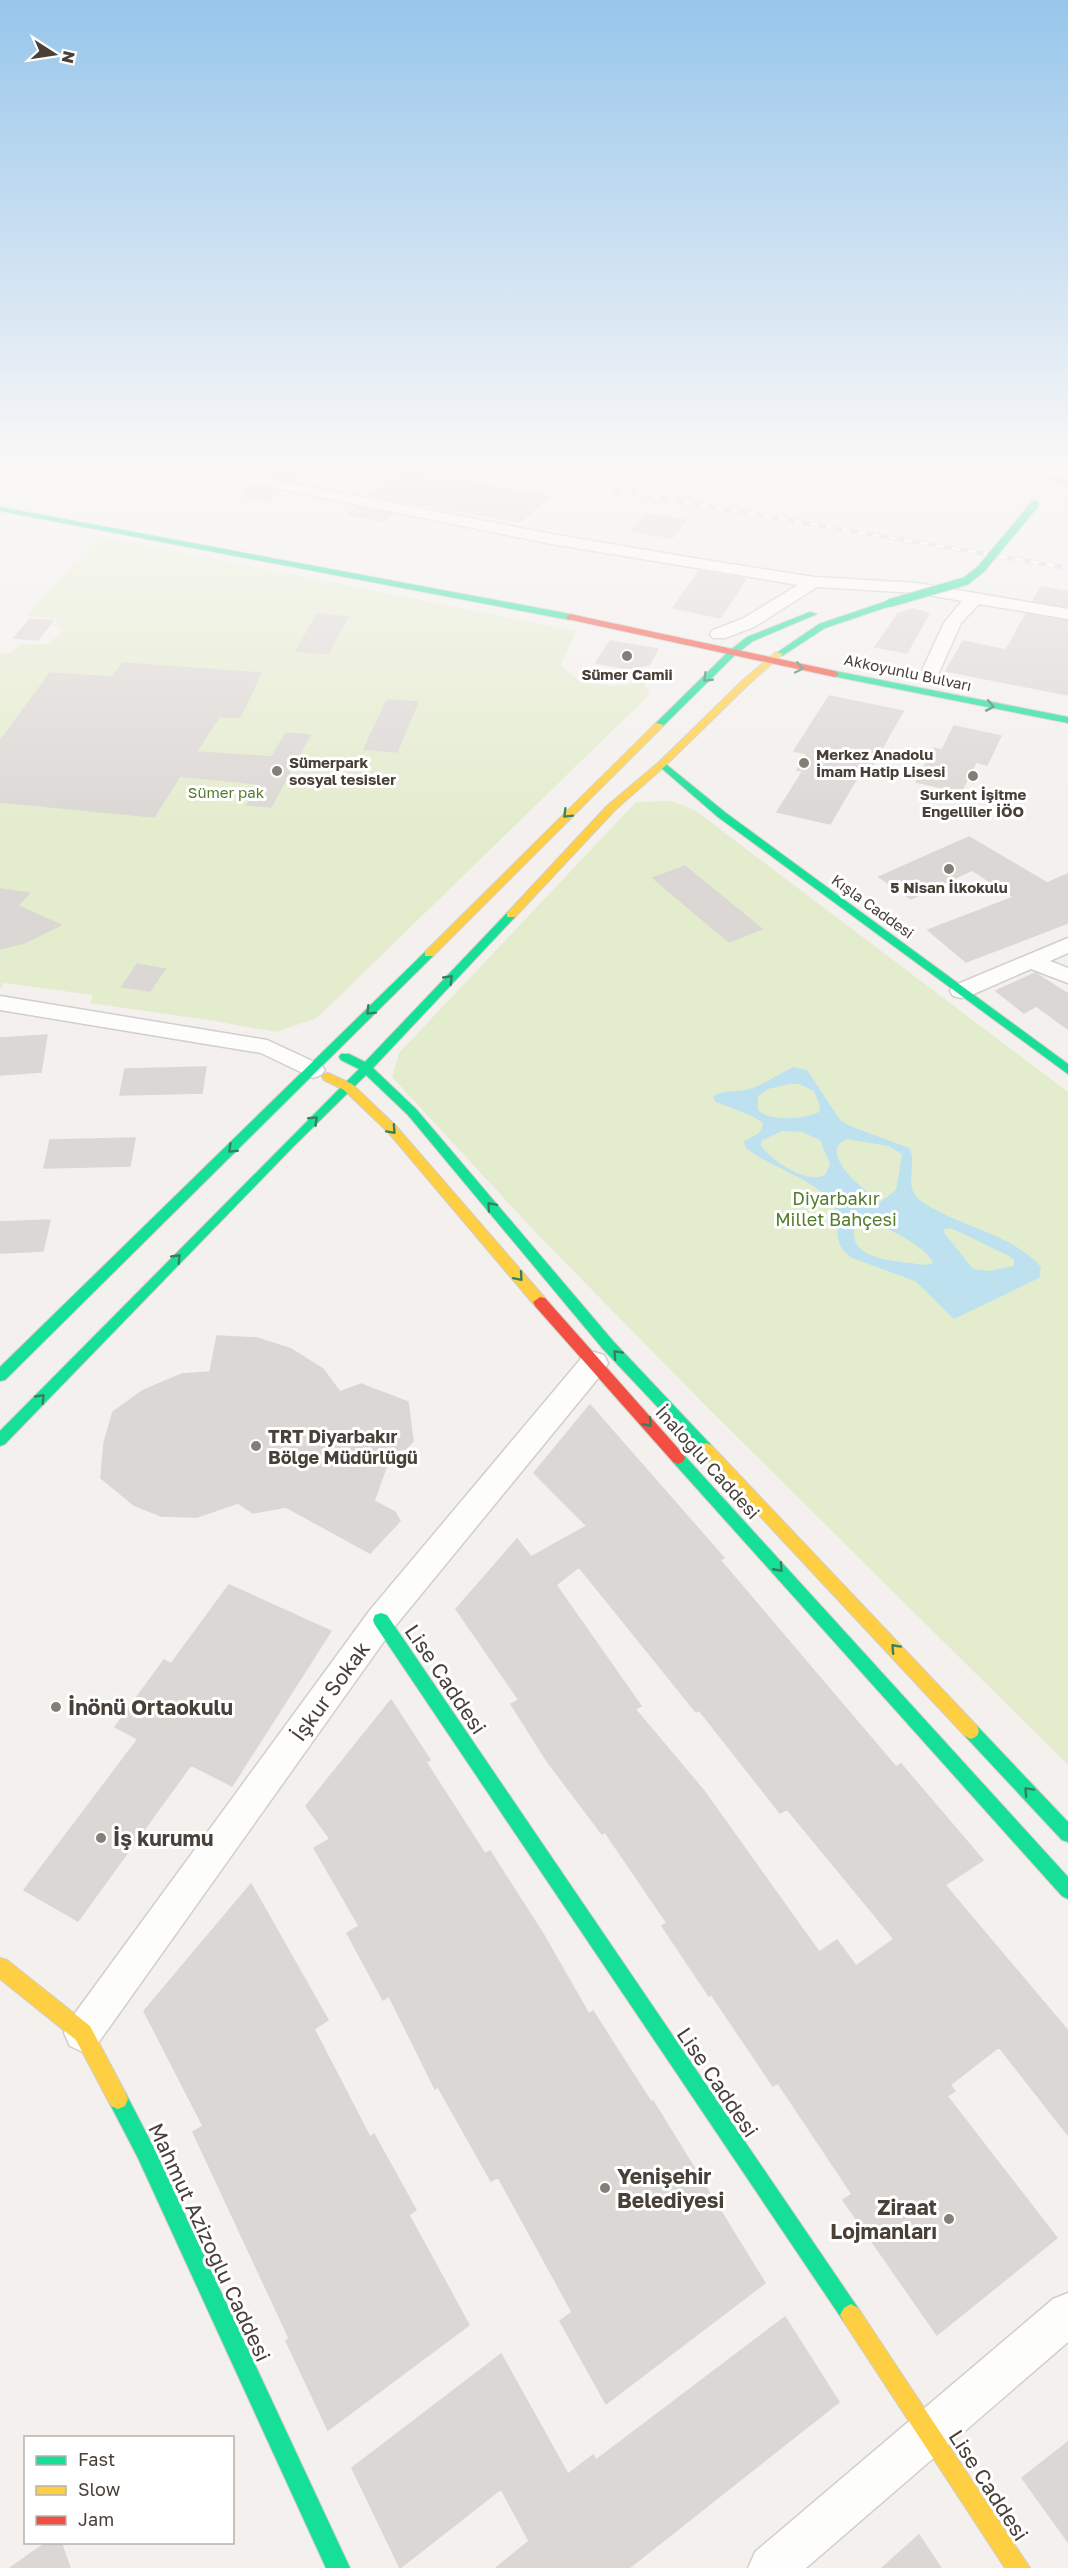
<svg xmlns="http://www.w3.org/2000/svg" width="1068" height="2568" viewBox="0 0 1068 2568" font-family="'Golos Text',sans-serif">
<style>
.green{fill:#e4ecce}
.water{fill:#bee1ef;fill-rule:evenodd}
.building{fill:#dbd7d4;stroke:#dbd7d3;stroke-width:1.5;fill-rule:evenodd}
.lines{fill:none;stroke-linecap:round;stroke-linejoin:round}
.street-casing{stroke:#d1cecb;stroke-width:3}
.fast-casing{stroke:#d2ccc4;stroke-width:2}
.slow-casing{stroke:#d2ccc4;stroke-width:2}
.jam-casing{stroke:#d2ccc4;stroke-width:2}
.street{fill:#fdfdfc;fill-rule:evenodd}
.fast{fill:#16e098;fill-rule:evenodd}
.slow{fill:#ffcf43;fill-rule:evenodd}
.jam{fill:#f24e42;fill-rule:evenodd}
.rail-casing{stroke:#dadad9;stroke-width:4.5}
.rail{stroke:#fff;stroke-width:3;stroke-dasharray:8;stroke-linecap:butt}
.fast-bridge-casing{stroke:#d2ccc4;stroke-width:10;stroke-linecap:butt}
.fast-bridge{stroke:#16e098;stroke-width:8}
.oneway{stroke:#35815e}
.poi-dot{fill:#847e77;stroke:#fff;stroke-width:2}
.labels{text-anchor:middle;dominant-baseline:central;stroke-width:6;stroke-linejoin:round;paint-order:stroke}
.far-street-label{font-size:15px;fill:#494138;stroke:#fff}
.far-poi-label{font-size:15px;font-weight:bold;fill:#494138;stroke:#fff}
.far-park-label{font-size:15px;fill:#537c2b;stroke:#fff}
.park-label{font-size:18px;fill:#537c2b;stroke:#fff}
.poi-label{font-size:18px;font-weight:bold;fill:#494138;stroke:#fff;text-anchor:start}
.street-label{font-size:18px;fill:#494138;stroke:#fff}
.near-street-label{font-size:21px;fill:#494138;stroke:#fff}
.near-poi-label{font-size:21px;font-weight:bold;fill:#494138;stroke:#fff;text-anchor:start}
</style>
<rect width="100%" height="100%" fill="#f3f0ed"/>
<path class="green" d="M 99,536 L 576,631 L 561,665 L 580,682 L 613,686 L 643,683 L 650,694 L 317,1018 L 276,1032 L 215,1021 L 90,1003 L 93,995 L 4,983 L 0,989 L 0,653 L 10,653 L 21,644 L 49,644 L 64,629 L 54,626 L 59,619 L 26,616 Z
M 671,801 L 693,809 L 1068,1092 L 1068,1765 L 710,1410 L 538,1235 L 392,1077 L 399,1053 L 636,802 Z"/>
<path class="water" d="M 794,1067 L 807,1070 L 840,1120 L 850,1126 L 909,1148 C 918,1163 904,1183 917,1197 C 925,1206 938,1210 948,1216 C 978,1230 1019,1241 1041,1267 L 1039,1278 L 954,1319 L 915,1281 L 852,1258 C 828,1242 844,1223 832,1204 C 819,1181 768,1166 746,1148 L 744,1141 C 753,1136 762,1135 763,1123 L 752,1116 L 716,1102 L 713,1097 C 720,1090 735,1092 745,1090 C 763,1086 777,1074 794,1067 ZM 789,1084 L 799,1084 L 814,1091 L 820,1106 L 819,1112 C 804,1119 770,1122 758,1110 L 758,1096 L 768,1089 ZM 782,1131 L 802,1132 L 820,1140 L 830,1164 L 826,1174 C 809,1186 772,1161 761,1146 L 761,1141 ZM 847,1139 L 888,1146 L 902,1154 L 896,1190 L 880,1202 C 869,1194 814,1152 847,1139 ZM 865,1220 C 881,1224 928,1247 933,1263 L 925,1265 C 900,1261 845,1262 855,1225 ZM 951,1228 L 1009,1256 L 1014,1260 L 1014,1266 L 989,1271 L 973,1269 L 945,1234 L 944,1229 Z"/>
<path class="building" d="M 247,467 L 311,467 L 294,481 L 246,472 Z
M 400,471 L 433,476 L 550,496 L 520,522 L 370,496 Z
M 245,485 L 280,492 L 267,502 L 244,498 Z
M 358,507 L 393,514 L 384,522 L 348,515 Z
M 647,514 L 686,520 L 672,538 L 631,531 Z
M 699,571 L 746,579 L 720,618 L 673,608 Z
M 1041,587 L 1068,592 L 1068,607 L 1033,601 Z
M 912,609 L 929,613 L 907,653 L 875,647 L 898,614 Z
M 317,614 L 348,617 L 328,654 L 296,651 Z
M 1026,614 L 1068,621 L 1068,695 L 946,671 L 963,641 L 1006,650 Z
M 30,619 L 53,621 L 38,640 L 14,638 Z
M 610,641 L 658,649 L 649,665 L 629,669 L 596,663 Z
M 123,663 L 261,673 L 240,717 L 219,717 L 196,752 L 272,757 L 286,733 L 310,735 L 271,807 L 247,805 L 258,784 L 180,776 L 154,817 L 0,802 L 0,741 L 50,673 L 112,677 Z
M 829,696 L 903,711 L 871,768 L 864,766 L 830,824 L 777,812 L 803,771 L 797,770 L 807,754 L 794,751 Z
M 387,700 L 418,702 L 397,752 L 364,749 Z
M 954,726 L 1001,736 L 987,765 L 976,762 L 961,792 L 916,782 L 934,748 L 942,750 Z
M 969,837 L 1047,883 L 1068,874 L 1068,923 L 966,962 L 928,930 L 1014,897 L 972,870 L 911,899 L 879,877 Z
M 685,866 L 762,929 L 729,942 L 653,878 Z
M 0,889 L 29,893 L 18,906 L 61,925 L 24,943 L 0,949 Z
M 137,964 L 165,969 L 150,991 L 122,987 Z
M 1035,973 L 1068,994 L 1068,1029 L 1036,1006 L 1024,1013 L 996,991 Z
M 47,1035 L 41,1072 L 0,1075 L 0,1038 Z
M 206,1067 L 202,1093 L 120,1095 L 125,1069 Z
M 135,1138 L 130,1166 L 44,1168 L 50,1140 Z
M 50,1220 L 43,1251 L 0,1253 L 0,1222 Z
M 217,1336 L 257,1338 L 291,1349 L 323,1369 L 340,1392 L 361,1384 L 408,1402 L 413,1441 L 406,1449 L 392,1451 L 374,1501 L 395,1512 L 400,1521 L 370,1553 L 286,1507 L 253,1513 L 238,1503 L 197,1517 L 161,1516 L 134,1505 L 101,1478 L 104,1443 L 113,1412 L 144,1390 L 182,1374 L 210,1372 Z
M 590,1405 L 724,1558 L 720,1560 L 896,1767 L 901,1764 L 983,1860 L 945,1885 L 1068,2031 L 1068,2135 L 999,2047 L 950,2085 L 955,2091 L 947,2096 L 1057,2238 L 937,2335 L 843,2200 L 852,2194 L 778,2083 L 773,2086 L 711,1994 L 709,1996 L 662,1926 L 667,1923 L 605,1832 L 602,1834 L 547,1761 L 511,1704 L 519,1700 L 456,1609 L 517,1539 L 531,1557 L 587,1526 L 534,1473 ZM 579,1567 L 696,1712 L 699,1710 L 780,1813 L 787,1809 L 894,1939 L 856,1966 L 837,1940 L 819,1952 L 704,1791 L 635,1709 L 641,1706 L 556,1585 Z
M 229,1585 L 331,1631 L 232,1786 L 191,1765 L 78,1921 L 24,1890 L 138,1739 L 115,1727 L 164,1660 L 171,1664 Z
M 391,1700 L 430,1760 L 426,1762 L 485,1854 L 490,1851 L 543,1934 L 589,2014 L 593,2011 L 651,2102 L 653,2101 L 765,2283 L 606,2404 L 560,2321 L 572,2312 L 498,2177 L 491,2181 L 438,2087 L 435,2089 L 389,1996 L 383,2000 L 347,1933 L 359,1926 L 314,1848 L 330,1839 L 306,1806 Z
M 251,1884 L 328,2020 L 314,2029 L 370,2137 L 374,2134 L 416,2210 L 409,2215 L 469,2325 L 328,2430 L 286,2341 L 289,2338 L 193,2132 L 203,2126 L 144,2011 Z
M 785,2317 L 839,2402 L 629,2568 L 496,2568 L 529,2541 L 501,2489 L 400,2568 L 352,2468 L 501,2354 L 568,2474 L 593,2455 L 596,2460 Z
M 1068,2442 L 1068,2542 L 1022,2478 Z
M 919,2535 L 941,2568 L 882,2568 Z
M 47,2542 L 61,2542 L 70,2568 L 10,2568 Z"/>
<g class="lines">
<defs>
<path id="street" d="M 239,473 L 552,534 L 699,559 L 814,577 L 917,583 L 1068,609 L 1068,619 L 979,604 L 961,623 L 937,677 L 934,681 L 922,681 L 919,677 L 944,623 L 962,601 L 917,593 L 817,587 L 754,627 L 725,638 L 713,638 L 710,634 L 713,630 L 742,619 L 798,585 L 552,544 L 234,480 L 232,477 Z
M 1068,938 L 1068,953 L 1050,961 L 1068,968 L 1068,983 L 1031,969 L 969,996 L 961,998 L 953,996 L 950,991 L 953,986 Z
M 0,996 L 267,1040 L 321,1065 L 325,1070 L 321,1075 L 313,1078 L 261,1053 L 0,1010 Z
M 594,1352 L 604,1355 L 608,1363 L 604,1371 L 392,1630 L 96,2046 L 83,2052 L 70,2046 L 64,2033 L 70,2020 L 370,1610 L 584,1355 Z
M 1068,2293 L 1068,2342 L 806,2568 L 748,2568 L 755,2552 L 1053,2299 Z"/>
<path id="fast" d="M 0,507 L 570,614 L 574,617 L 570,620 L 0,511 Z
M 890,600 L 894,603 L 893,605 L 825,628 L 782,656 L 775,654 L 819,624 Z
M 810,612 L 817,614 L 753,641 L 735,655 L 662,727 L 656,727 L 656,723 L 729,651 L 747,637 Z
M 835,671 L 1068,717 L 1068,723 L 832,676 L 832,672 Z
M 662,761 L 726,813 L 1068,1064 L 1068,1074 L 718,817 L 659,766 L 659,762 Z
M 511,912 L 516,915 L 515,917 L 373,1068 L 416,1109 L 613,1341 L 711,1445 L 713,1449 L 711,1453 L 706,1455 L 701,1453 L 603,1349 L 408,1115 L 366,1075 L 293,1147 L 5,1444 L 0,1446 L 0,1431 L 359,1069 L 341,1060 L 339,1057 L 341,1054 L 349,1054 L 365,1062 L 507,913 Z
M 429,951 L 433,952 L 433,956 L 5,1380 L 0,1381 L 0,1367 L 425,952 Z
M 678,1452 L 683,1454 L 1068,1877 L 1068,1899 L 1062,1896 L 673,1462 L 671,1458 L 673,1454 Z
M 381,1613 L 387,1615 L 858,2308 L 862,2315 L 858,2322 L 851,2326 L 844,2322 L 375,1625 L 373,1620 L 375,1615 Z
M 971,1723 L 977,1726 L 1068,1822 L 1068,1842 L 1062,1840 L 965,1736 L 963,1731 L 965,1726 Z
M 118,2089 L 125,2092 L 152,2144 L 350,2568 L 326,2568 L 138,2158 L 111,2106 L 108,2099 L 111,2092 Z"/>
<path id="slow" d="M 981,467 L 999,467 L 1068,480 L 1068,484 Z
M 776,652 L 783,654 L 750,683 L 665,766 L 615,810 L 515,917 L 507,917 L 507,913 L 607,806 L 659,762 L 744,679 Z
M 656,723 L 664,725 L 433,956 L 425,956 L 425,952 Z
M 328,1073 L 352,1084 L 396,1126 L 545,1298 L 547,1302 L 545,1306 L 535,1306 L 388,1132 L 344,1090 L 324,1080 L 322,1077 L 324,1074 Z
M 706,1443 L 711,1445 L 977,1726 L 979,1731 L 977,1736 L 971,1739 L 965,1736 L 701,1453 L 699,1449 L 701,1445 Z
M 0,1958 L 7,1960 L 90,2026 L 125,2092 L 128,2099 L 125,2106 L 118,2109 L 111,2106 L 76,2040 L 0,1979 Z
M 851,2304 L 858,2308 L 1030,2568 L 1005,2568 L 844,2322 L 840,2315 L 844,2308 Z"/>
<path id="jam" d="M 570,614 L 835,671 L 839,674 L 835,677 L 567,619 L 566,617 Z
M 540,1297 L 545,1298 L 683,1454 L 685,1458 L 683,1462 L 678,1464 L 673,1462 L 535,1306 L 533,1302 Z"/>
</defs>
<use href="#street" class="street-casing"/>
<use href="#fast" class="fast-casing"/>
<use href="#slow" class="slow-casing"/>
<use href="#jam" class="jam-casing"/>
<use href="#street" class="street"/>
<use href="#fast" class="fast"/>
<use href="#slow" class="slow"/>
<use href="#jam" class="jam"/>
<defs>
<path id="rail" d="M 479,467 L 1068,568"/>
</defs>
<use href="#rail" class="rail-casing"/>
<use href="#rail" class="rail"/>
<defs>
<path id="fast-bridge" d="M 890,603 L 966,581 L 981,569 L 1035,504"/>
</defs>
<use href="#fast-bridge" class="fast-bridge-casing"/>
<use href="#fast-bridge" class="fast-bridge"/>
</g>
<defs><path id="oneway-chevron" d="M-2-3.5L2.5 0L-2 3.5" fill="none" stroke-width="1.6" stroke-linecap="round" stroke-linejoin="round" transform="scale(1.5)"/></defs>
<g class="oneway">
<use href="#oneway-chevron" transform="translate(799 668) rotate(12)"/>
<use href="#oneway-chevron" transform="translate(707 678) rotate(136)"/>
<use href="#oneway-chevron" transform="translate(990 706) rotate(11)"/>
<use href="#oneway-chevron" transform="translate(567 814) rotate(135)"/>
<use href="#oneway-chevron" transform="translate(449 979) rotate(-46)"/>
<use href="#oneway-chevron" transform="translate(370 1011) rotate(135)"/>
<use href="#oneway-chevron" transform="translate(314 1120) rotate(-44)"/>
<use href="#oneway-chevron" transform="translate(392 1130) rotate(47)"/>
<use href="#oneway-chevron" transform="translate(232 1149) rotate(136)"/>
<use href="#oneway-chevron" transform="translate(491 1206) rotate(-130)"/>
<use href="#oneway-chevron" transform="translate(177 1258) rotate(-46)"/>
<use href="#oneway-chevron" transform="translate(519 1277) rotate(49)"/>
<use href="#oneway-chevron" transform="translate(617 1354) rotate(-133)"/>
<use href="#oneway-chevron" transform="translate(41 1398) rotate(-46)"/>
<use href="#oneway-chevron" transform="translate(648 1423) rotate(48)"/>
<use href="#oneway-chevron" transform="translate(779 1568) rotate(48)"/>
<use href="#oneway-chevron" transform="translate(895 1648) rotate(-133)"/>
<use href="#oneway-chevron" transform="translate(1028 1791) rotate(-133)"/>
</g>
<linearGradient id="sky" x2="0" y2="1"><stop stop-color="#97c6eb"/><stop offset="0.56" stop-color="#faf8f7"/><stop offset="1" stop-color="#faf8f7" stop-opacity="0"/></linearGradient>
<rect width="1068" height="827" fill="url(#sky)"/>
<g class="poi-dot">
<circle cx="627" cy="656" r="6"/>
<circle cx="804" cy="763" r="6"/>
<circle cx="277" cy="771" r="6"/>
<circle cx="973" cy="776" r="6"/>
<circle cx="949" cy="869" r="6"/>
<circle cx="256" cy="1446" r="6"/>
<circle cx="56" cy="1707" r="6"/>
<circle cx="101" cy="1838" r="6"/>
<circle cx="605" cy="2188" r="6"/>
<circle cx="949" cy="2219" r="6"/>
</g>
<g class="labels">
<g class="far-street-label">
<text transform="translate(908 672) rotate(12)">Akkoyunlu Bulvarı</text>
<text transform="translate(873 906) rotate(36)">Kışla Caddesi</text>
</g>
<g class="far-poi-label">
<text x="627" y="674">Sümer Camii</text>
<text x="816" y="754" text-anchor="start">Merkez Anadolu<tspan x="816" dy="17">İmam Hatip Lisesi</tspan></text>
<text x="289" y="762" text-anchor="start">Sümerpark<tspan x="289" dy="17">sosyal tesisler</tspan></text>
<text x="973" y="794">Surkent İşitme<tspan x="973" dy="17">Engelliler İÖO</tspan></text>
<text x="949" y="887">5 Nisan İlkokulu</text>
</g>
<g class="far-park-label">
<text x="226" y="792">Sümer pak</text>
</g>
<g class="park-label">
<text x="836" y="1198">Diyarbakır<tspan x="836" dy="21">Millet Bahçesi</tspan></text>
</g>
<g class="poi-label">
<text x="268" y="1436">TRT Diyarbakır<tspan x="268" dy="21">Bölge Müdürlüğü</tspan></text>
</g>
<g class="street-label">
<text transform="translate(708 1462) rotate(48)">İnaloğlu Caddesi</text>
</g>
<g class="near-street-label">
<text transform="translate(446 1679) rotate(56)">Lise Caddesi</text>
<text transform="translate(330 1691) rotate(-54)">İşkur Sokak</text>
<text transform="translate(718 2082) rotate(56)">Lise Caddesi</text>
<text transform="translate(210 2242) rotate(65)">Mahmut Azizoğlu Caddesi</text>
<text transform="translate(989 2485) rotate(57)">Lise Caddesi</text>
</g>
<g class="near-poi-label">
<text x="68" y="1707">İnönü Ortaokulu</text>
<text x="113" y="1838">İş kurumu</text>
<text x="617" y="2176">Yenişehir<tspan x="617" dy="24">Belediyesi</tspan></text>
<text x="937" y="2207" text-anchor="end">Ziraat<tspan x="937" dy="24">Lojmanları</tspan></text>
</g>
</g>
<rect x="24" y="2436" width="210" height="108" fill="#ffffff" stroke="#b6b3af" stroke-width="1.5"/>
<rect x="36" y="2456" width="30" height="9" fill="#16e098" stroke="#b6b3af" stroke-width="1.5"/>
<text x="78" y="2466" font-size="18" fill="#494138">Fast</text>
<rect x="36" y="2486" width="30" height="9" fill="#ffcf43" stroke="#b6b3af" stroke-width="1.5"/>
<text x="78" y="2496" font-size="18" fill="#494138">Slow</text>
<rect x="36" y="2516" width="30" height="9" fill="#f24e42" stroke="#b6b3af" stroke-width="1.5"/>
<text x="78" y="2526" font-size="18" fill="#494138">Jam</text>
<g transform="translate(54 54) rotate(102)" stroke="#ffffff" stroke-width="4.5" paint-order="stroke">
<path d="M0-4.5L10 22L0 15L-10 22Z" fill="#494138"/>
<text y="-9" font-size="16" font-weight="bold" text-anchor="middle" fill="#494138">N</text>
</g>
</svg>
